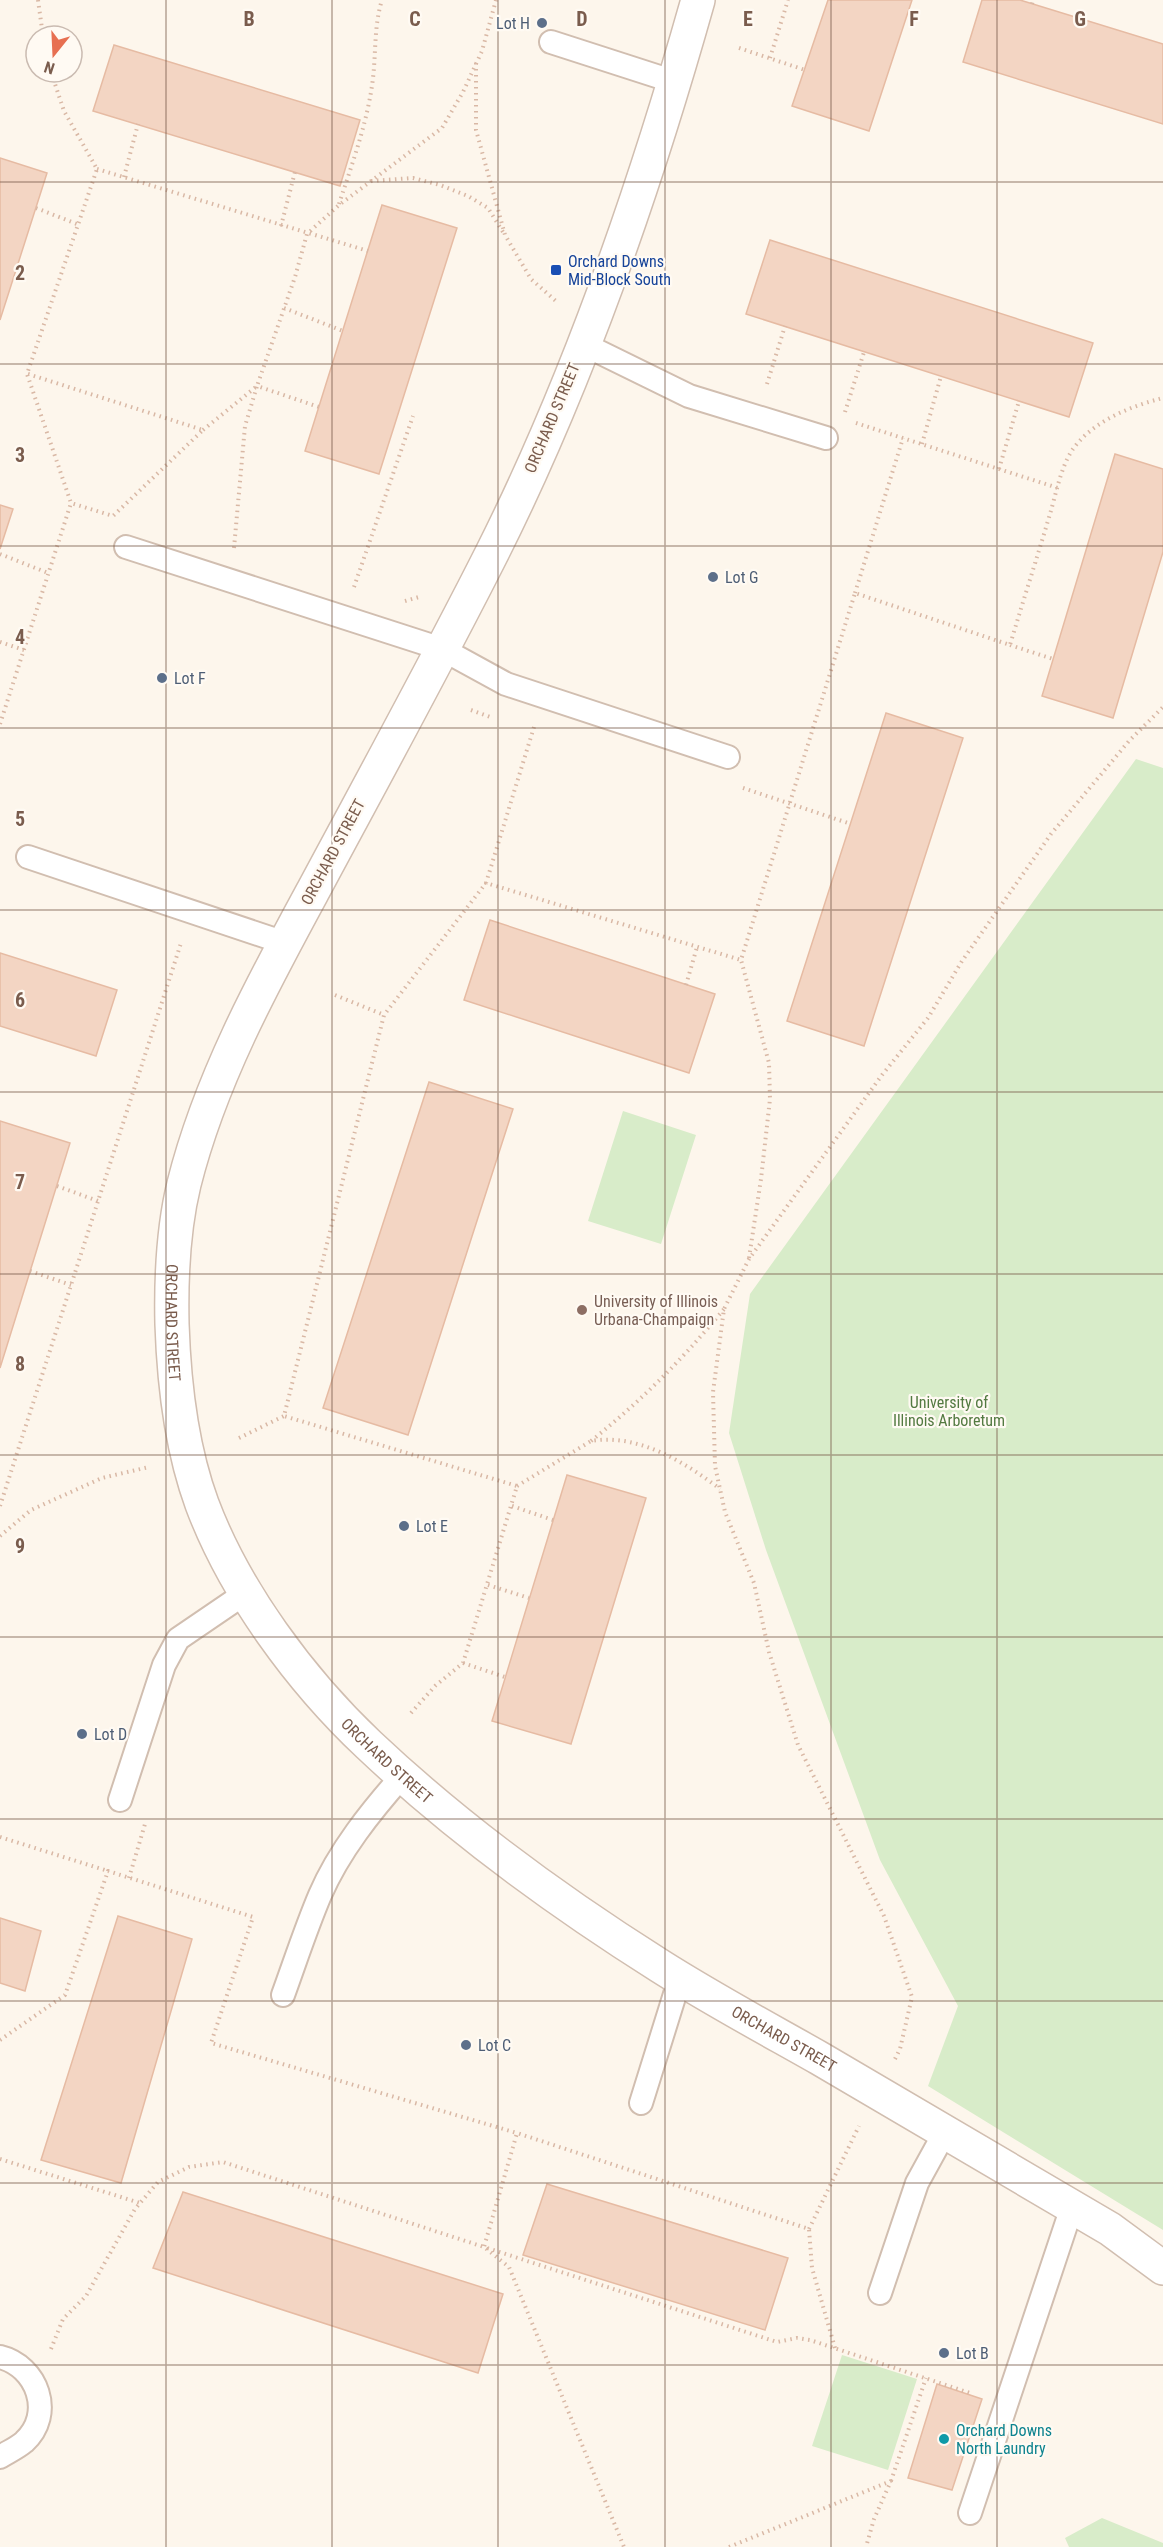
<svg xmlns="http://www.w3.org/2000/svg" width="1163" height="2547" viewBox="0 0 1163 2547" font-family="'Roboto Condensed',sans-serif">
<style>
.green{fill:#d8ecc9}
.building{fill:#f3d5c3;stroke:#e6bba3;stroke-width:1.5}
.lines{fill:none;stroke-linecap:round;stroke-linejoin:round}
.lane-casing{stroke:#d1beb0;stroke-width:26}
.street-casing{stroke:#d1beb0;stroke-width:36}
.path{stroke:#d9b8a5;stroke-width:4;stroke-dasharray:1.5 4.5;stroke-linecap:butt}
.lane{stroke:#fff;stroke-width:22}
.street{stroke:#fff;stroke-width:33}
.grid{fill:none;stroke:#7a5c4d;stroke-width:1.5;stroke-opacity:0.55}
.service-dot{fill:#5c6f8a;stroke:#fffaf3;stroke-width:2}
.transit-dot{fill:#1a4fb4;stroke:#fffaf3;stroke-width:2}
.education-dot{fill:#8d6e63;stroke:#fffaf3;stroke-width:2}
.culture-dot{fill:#0f9aa8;stroke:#fffaf3;stroke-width:2}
.labels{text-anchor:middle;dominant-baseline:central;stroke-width:4.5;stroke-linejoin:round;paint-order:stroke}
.service-label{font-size:16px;fill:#4e5e75;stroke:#fffaf3;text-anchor:start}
.transit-label{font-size:16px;fill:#164399;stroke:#fffaf3;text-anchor:start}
.street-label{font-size:16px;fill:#7a5c4d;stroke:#fffaf3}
.education-label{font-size:16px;fill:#785e54;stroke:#fffaf3;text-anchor:start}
.park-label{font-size:16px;fill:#537a41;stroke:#fffaf3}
.culture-label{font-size:16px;fill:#0d838f;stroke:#fffaf3;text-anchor:start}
.grid-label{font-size:20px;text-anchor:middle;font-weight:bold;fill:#7a5c4d;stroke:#fffaf3;stroke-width:4.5;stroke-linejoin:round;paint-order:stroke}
</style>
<rect width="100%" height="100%" fill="#fdf6ec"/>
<path class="green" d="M 1136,759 L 1163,768 L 1163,2230 L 928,2086 L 958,2006 L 880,1860 L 766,1550 L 729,1433 L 750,1294 Z
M 623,1111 L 696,1135 L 661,1244 L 588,1221 Z
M 842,2355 L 917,2379 L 888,2470 L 812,2446 Z
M 1102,2518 L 1163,2543 L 1163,2547 L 1069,2547 L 1065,2538 Z"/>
<path class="building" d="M 828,0 L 912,0 L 869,131 L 792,106 Z
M 982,0 L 1020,0 L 1163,44 L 1163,124 L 963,62 Z
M 114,45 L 360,120 L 340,186 L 93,111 Z
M 0,158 L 47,173 L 0,320 Z
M 382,205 L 457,228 L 379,474 L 305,451 Z
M 770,240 L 1093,343 L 1069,417 L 746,314 Z
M 1115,454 L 1163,469 L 1163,552 L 1113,718 L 1042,696 Z
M 0,505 L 13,509 L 0,549 Z
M 886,713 L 963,738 L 864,1046 L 787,1021 Z
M 490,920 L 715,994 L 689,1073 L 464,1000 Z
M 0,953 L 117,990 L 96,1056 L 0,1026 Z
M 429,1082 L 513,1109 L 408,1435 L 323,1408 Z
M 0,1121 L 70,1143 L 0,1368 Z
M 567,1475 L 646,1498 L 571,1744 L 492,1721 Z
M 118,1916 L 192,1939 L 121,2183 L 41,2160 Z
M 0,1918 L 41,1931 L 25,1991 L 0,1983 Z
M 547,2184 L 788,2258 L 765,2330 L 523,2255 Z
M 183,2192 L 503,2294 L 478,2373 L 153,2268 Z
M 937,2384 L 982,2399 L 952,2490 L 908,2478 Z"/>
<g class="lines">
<defs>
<path id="lane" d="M 551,42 L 675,82
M 583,344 L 689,396 L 826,438
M 126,547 L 442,649 L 506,684 L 728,757
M 28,857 L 285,943
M 120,1800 L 164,1665 L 178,1639 L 247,1592
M 283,1995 C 295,1962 306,1928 320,1895 C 339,1851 371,1811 403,1775
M 641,2103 L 680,1978
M 880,2293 L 917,2183 L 945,2132
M 0,2357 C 37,2366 55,2414 24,2442 C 17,2448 8,2452 0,2457
M 970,2513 L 1072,2207"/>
<g id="street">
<path id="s1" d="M 698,0 C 645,188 580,378 492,553 C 435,666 374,777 314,889 C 263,983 210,1080 184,1184 C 173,1229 171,1278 172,1324 C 174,1385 181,1447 202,1504 C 235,1592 301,1681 369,1745 C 458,1829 557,1901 660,1966 C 712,1999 766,2028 819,2058 C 916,2115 1013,2172 1110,2229 L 1163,2268"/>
</g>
</defs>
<use href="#lane" class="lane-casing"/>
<use href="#street" class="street-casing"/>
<path class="path" d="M 38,0 L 43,36
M 1032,4 L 1033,0
M 739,48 L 805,70
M 770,58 L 788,0
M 476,63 L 476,130 L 505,235 L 531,279 L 558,303
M 97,169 L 368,251
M 124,177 L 138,124
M 371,181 L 413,178 L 440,185 L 468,196 L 488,208 L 503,232
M 339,204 C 352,164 368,121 373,78 C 376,52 374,25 382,0
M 36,208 L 77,224
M 281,226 L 295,172
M 284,308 L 343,331
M 28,374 L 203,430 L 113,516 L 71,503
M 767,384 L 785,326
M 845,412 L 864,352
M 856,423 L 1058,488
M 203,430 L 257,386 L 295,277 L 307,234 L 339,205 L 442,128 L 463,92 L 482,51 L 496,0
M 922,444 L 941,376
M 999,469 L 1019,401
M 234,548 L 245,426 L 257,386 L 319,407
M 0,554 L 48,573
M 354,587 L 413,416
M 855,593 L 903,438
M 405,601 L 419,597
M 0,642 L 24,650
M 1010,645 L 1053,659
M 471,710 L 490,717
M 0,724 L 71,503 L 27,374 L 97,169 L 64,111 L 51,72
M 534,727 L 486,883 L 741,960
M 743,788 L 851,824
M 686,985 L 697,947
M 335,995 L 384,1015
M 57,1186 L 98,1201
M 749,1258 L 761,1179 L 770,1099 L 769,1063 L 741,960 L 855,593 L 1010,645 C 1023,601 1037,558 1050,514 C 1056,494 1061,466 1073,449 C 1093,421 1131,406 1163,398
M 30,1271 L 71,1285
M 239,1438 L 284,1416
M 591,1441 C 642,1400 682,1360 724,1309
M 517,1486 L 591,1441 C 637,1433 685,1462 720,1489
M 0,1506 L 181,943
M 512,1506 L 553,1520
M 0,1536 L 31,1510 L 102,1478 L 149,1467
M 488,1585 L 529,1598
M 463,1663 L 505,1677
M 411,1713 L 435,1686 L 463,1663 L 517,1486 L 284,1416 L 384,1015 L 486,883
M 0,1837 L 108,1871
M 129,1878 L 145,1824
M 0,2040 L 65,1995 L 108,1871 L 253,1917 L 211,2043 L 517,2133
M 895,2059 L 900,2049 L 912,1997 L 884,1916 L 798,1745 L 769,1652 L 754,1583 L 725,1512 L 715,1466 L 713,1392 L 724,1309 L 749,1259 L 882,1075 L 928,1018 L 962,961 L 1051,834 L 1129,741 L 1163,707
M 0,2159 L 140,2203
M 809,2229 L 859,2126
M 835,2348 L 812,2268 L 809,2229 L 517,2133 L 484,2247 L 777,2342 L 797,2338 L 810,2340 L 973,2394
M 51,2349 L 63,2319 L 86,2296 L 135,2209 L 158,2182 L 189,2167 L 223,2162 L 484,2247 L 509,2267 L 624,2547
M 891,2481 L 926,2378
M 729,2547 L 891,2481 L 874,2519 L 866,2547"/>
<use href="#lane" class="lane"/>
<use href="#street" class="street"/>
</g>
<path class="grid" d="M 166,0 L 166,2547M 332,0 L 332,2547M 498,0 L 498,2547M 665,0 L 665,2547M 831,0 L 831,2547M 997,0 L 997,2547M 0,182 L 1163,182M 0,364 L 1163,364M 0,546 L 1163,546M 0,728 L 1163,728M 0,910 L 1163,910M 0,1092 L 1163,1092M 0,1274 L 1163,1274M 0,1455 L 1163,1455M 0,1637 L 1163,1637M 0,1819 L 1163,1819M 0,2001 L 1163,2001M 0,2183 L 1163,2183M 0,2365 L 1163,2365"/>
<g class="service-dot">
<circle cx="542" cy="23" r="6"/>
<circle cx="713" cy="577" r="6"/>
<circle cx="162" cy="678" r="6"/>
<circle cx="404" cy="1526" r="6"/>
<circle cx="82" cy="1734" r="6"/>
<circle cx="466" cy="2045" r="6"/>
<circle cx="944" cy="2353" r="6"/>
</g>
<rect class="transit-dot" x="550" y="264" width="12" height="12" rx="3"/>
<circle class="education-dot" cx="582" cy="1310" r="6"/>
<circle class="culture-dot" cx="944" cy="2439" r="6"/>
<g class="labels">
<g class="service-label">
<text x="530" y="23" text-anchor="end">Lot H</text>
<text x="725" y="577">Lot G</text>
<text x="174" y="678">Lot F</text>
<text x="416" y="1526">Lot E</text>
<text x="94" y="1734">Lot D</text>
<text x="478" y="2045">Lot C</text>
<text x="956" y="2353">Lot B</text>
</g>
<g class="transit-label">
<text x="568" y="261">Orchard Downs<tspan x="568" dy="18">Mid-Block South</tspan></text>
</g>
<g class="street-label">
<text transform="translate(552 418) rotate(-67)">ORCHARD STREET</text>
<text transform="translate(333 852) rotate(-62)">ORCHARD STREET</text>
<text stroke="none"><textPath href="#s1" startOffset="1434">ORCHARD STREET</textPath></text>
<text stroke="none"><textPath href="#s1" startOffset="1938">ORCHARD STREET</textPath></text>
<text stroke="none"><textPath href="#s1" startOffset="2424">ORCHARD STREET</textPath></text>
</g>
<g class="education-label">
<text x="594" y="1301">University of Illinois<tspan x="594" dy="18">Urbana-Champaign</tspan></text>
</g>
<g class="park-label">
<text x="949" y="1402">University of<tspan x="949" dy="18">Illinois Arboretum</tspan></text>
</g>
<g class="culture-label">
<text x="956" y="2430">Orchard Downs<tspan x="956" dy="18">North Laundry</tspan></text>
</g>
</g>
<g class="grid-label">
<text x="249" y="26">B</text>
<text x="415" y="26">C</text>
<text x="582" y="26">D</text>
<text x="748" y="26">E</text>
<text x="914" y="26">F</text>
<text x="1080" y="26">G</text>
<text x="20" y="280">2</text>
<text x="20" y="462">3</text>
<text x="20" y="644">4</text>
<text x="20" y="826">5</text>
<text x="20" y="1007">6</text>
<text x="20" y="1189">7</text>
<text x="20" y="1371">8</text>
<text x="20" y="1553">9</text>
</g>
<g transform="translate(54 54) rotate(198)"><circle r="28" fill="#fffaf3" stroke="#cabbb1" stroke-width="1.5"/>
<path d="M0-4.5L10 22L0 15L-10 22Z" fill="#e76f51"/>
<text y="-9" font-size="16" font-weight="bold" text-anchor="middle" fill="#7a5c4d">N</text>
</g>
</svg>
